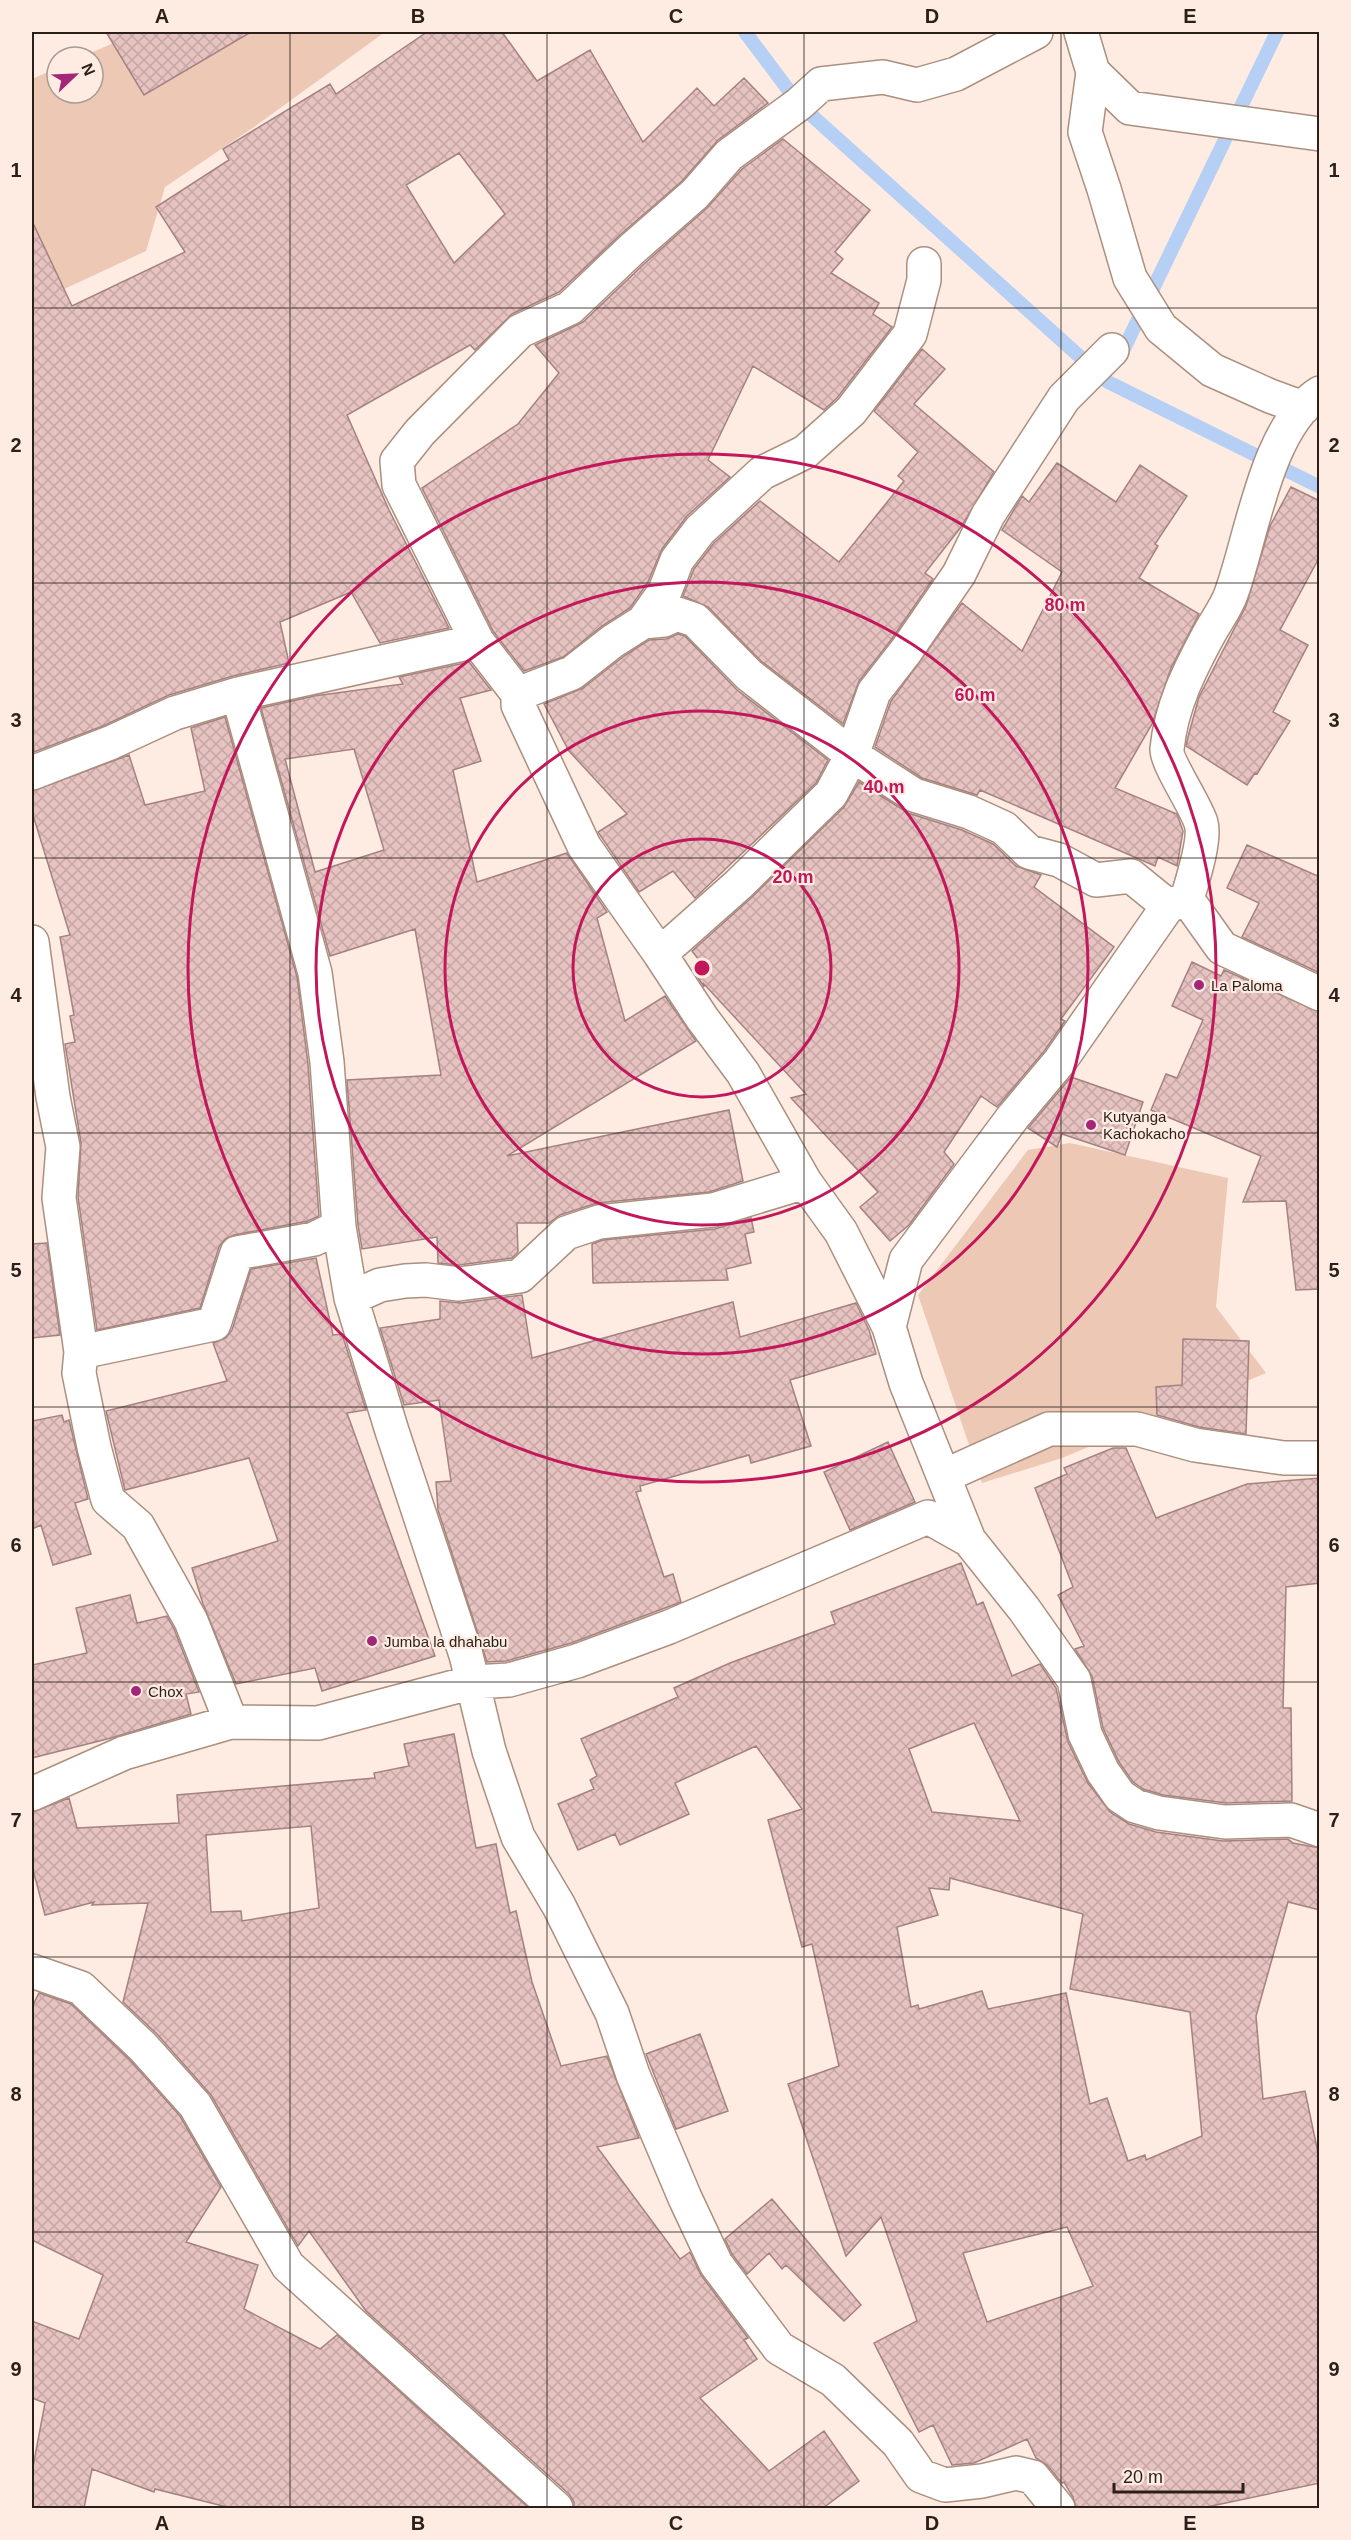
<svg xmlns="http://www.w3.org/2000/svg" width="1351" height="2540" viewBox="0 0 1351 2540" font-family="Arial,sans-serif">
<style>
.garden{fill:#ecc8b5}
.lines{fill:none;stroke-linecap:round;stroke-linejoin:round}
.stream{stroke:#b5d0f4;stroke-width:14}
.building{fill:url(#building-cross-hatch);stroke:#a38281;stroke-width:1.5;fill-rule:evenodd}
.minor-casing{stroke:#ab8f7f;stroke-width:36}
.minor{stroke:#fff;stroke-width:33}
.grid{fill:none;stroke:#2a1f19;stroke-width:1.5;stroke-opacity:0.55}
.ring{fill:none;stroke:#c2185b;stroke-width:3}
.poi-dot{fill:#a32679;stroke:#feece2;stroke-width:2}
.labels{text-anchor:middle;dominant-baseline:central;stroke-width:4.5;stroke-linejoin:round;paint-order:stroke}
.poi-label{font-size:15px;fill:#2a1f19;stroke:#feece2;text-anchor:start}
.centre{fill:#c2185b;stroke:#feece2;stroke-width:3}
.ring-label{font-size:18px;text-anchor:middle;font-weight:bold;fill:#c2185b;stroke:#feece2;stroke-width:4.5;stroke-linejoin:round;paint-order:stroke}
.neatline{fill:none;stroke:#2a1f19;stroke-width:2}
.grid-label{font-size:20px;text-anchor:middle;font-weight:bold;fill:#2a1f19}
</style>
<defs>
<pattern id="building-cross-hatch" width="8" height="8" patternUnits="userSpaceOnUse" patternTransform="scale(1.5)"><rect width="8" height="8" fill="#e6c2c1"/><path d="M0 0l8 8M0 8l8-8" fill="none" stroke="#c5a6a5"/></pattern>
</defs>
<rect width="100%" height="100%" fill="#feece2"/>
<path class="garden" d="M 139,32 L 385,32 L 254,127 L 165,187 L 146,251 L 32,304 L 32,79 L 57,68 L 57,93 L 93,93 L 93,57 L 81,57 Z
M 1070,1143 L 1228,1178 L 1216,1307 L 1266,1373 L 1062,1458 L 982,1483 L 918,1295 L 1028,1150 Z"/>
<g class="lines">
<path class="stream" d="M 745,32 L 799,104 L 1108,382 L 1320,487
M 1119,359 L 1277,32"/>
</g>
<path class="building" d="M 106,32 L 251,32 L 144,95 Z
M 427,32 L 502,32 L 537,81 L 590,50 L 643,142 L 697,88 L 714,106 L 744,78 L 768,103 L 718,140 L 682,181 L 620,235 L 559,292 L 512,314 L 475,350 L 470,345 L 347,415 L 389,510 L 449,628 L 380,643 L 351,592 L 280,622 L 289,663 L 233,676 L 169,695 L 103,726 L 34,752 L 32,733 L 32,221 L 72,306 L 185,252 L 156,207 L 229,160 L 223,149 L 330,84 L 336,94 ZM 459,153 L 505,214 L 454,263 L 406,185 Z
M 783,139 L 870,210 L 835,252 L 843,259 L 831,273 L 879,303 L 873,314 L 892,327 L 837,398 L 824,410 L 753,366 L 708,460 L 730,477 L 687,516 L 662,549 L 648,582 L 630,608 L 602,626 L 563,657 L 524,671 L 493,631 L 422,488 L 518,424 L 559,373 L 535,345 L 583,322 L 645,263 L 707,208 L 742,169 Z
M 922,349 L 945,369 L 914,404 L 994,472 L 961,527 L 925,573 L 933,579 L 891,640 L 859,681 L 843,724 L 761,661 L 708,607 L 683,596 L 694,569 L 714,543 L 760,501 L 839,562 L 904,481 L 898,476 L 918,452 L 874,411 Z
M 1057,463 L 1116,502 L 1140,465 L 1187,496 L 1155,544 L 1158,546 L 1139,578 L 1199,614 L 1171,668 L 1152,724 L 1115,788 L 1177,814 L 1183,831 L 1177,866 L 1158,857 L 1155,866 L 980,790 L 977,795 L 922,778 L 875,747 L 891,701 L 962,603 L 1022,651 L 1062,572 L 1002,530 L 1022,496 L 1029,502 Z
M 1291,487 L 1320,501 L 1320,556 L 1280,630 L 1308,645 L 1273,712 L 1290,721 L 1257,774 L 1255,773 L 1247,785 L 1186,746 L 1188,737 L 1199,697 L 1246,606 L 1270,526 Z
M 678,634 L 685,636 L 737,690 L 828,760 L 816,783 L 695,898 L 673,871 L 639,892 L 598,832 L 627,814 L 569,751 L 544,704 L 583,688 L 624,656 L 649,640 L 666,639 Z
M 469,662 L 491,690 L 460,698 L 481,761 L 453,770 L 477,882 L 567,853 L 607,912 L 597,918 L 625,1021 L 665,996 L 696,1041 L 507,1156 L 729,1110 L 743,1181 L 709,1192 L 597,1203 L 560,1215 L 549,1223 L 517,1223 L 518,1252 L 512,1258 L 459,1265 L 438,1263 L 437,1237 L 362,1249 L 358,1225 L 347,1080 L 441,1075 L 415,929 L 330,956 L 261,708 L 314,696 L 403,684 L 399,677 ZM 354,749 L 384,850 L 315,872 L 285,759 Z
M 225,717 L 297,977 L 308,1064 L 319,1216 L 308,1221 L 234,1235 L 225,1239 L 219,1247 L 200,1308 L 97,1330 L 78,1197 L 81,1143 L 65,1044 L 75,1042 L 70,1016 L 74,1015 L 60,937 L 70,935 L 32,812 L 32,791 L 129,755 L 145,805 L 205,791 L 191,728 Z
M 859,782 L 908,813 L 962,830 L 993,844 L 1016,866 L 1041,875 L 1034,887 L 1114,947 L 1061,1019 L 1065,1021 L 1045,1050 L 997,1107 L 981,1096 L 944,1152 L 954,1164 L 909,1225 L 890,1241 L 860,1207 L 878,1192 L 791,1098 L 806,1094 L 703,983 L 704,987 L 697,976 L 707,970 L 692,951 L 750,899 L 844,807 Z
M 1247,845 L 1320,877 L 1320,973 L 1242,937 L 1259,903 L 1227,888 Z
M 1192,962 L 1221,976 L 1224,970 L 1320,1012 L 1320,1289 L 1296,1290 L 1286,1201 L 1243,1202 L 1261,1156 L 1151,1110 L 1166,1074 L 1177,1078 L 1203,1020 L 1172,1006 Z
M 1071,1077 L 1143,1102 L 1125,1155 L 1062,1134 L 1057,1147 L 1028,1128 Z
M 751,1218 L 754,1232 L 745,1234 L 751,1263 L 726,1269 L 728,1280 L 593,1283 L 592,1244 L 603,1240 L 715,1229 Z
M 47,1243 L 60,1335 L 32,1338 L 32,1244 Z
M 316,1258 L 333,1335 L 342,1334 L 366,1410 L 347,1413 L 435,1656 L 322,1691 L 315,1668 L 236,1684 L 203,1604 L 192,1568 L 278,1541 L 249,1458 L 125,1490 L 106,1411 L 227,1381 L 213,1343 L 226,1338 L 232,1330 L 251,1269 Z
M 522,1295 L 532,1358 L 733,1302 L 740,1337 L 856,1303 L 869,1330 L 876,1354 L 790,1380 L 811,1446 L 751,1463 L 749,1455 L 640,1486 L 641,1491 L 636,1492 L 664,1577 L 673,1574 L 681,1602 L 571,1643 L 506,1661 L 487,1662 L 438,1510 L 436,1482 L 451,1481 L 439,1400 L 404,1405 L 380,1328 L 440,1319 L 440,1301 L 461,1303 Z
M 1183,1339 L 1249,1341 L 1246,1434 L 1199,1427 L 1157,1415 L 1156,1387 L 1182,1385 Z
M 62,1415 L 64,1422 L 69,1420 L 88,1499 L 75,1503 L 91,1554 L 53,1565 L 41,1525 L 32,1529 L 32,1421 Z
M 888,1442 L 915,1502 L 850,1530 L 824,1472 Z
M 1113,1448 L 1126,1448 L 1156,1518 L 1247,1484 L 1320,1478 L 1320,1583 L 1286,1587 L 1283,1708 L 1291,1708 L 1292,1801 L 1226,1803 L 1163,1795 L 1143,1789 L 1133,1782 L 1119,1762 L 1103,1728 L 1092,1676 L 1075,1649 L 1084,1646 L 1058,1595 L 1073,1587 L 1035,1488 L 1067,1474 L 1064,1468 Z
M 961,1563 L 977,1605 L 983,1602 L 1012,1676 L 1040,1664 L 1056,1688 L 1068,1742 L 1088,1783 L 1110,1812 L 1129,1824 L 1156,1832 L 1223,1841 L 1288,1839 L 1293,1843 L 1320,1848 L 1320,1910 L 1288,1902 L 1256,2016 L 1263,2099 L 1305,2091 L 1320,2162 L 1320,2483 L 1202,2508 L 1076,2508 L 1073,2497 L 1064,2482 L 1062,2483 L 1047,2465 L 1036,2458 L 1027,2439 L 974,2463 L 952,2465 L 933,2425 L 919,2432 L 874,2343 L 917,2321 L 881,2217 L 846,2256 L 788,2084 L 839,2066 L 812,1944 L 802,1947 L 768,1820 L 802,1809 L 756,1746 L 675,1783 L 689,1814 L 620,1845 L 615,1834 L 578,1850 L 558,1804 L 594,1789 L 590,1780 L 597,1776 L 581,1739 L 678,1697 L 674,1688 L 730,1663 L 835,1624 L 831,1612 ZM 974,1723 L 1020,1821 L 932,1812 L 909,1749 ZM 950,1878 L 1083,1914 L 1070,1989 L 1190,2012 L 1202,2136 L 1146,2160 L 1145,2155 L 1128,2161 L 1107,2098 L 1090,2104 L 1066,1993 L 988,2009 L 982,1991 L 919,2009 L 918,2005 L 911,2007 L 897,1927 L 938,1915 L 929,1888 L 949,1890 ZM 1067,2227 L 1093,2286 L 987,2322 L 963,2253 Z
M 130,1595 L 137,1623 L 167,1616 L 174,1629 L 199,1692 L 186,1694 L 191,1714 L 111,1738 L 32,1758 L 32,1665 L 87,1653 L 76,1608 Z
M 454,1734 L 476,1848 L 496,1844 L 510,1913 L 516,1911 L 532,1982 L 561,2066 L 607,2056 L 639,2138 L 597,2147 L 680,2259 L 690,2252 L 701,2275 L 748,2338 L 744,2340 L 757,2359 L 700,2398 L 769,2471 L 824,2431 L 859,2481 L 823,2508 L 574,2508 L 574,2502 L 569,2494 L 366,2311 L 309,2231 L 298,2246 L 211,2095 L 157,2034 L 123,2002 L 148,1903 L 92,1905 L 94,1902 L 45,1915 L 32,1866 L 32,1812 L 69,1798 L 77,1828 L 179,1823 L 177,1795 L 375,1778 L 374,1773 L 409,1766 L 404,1744 ZM 311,1826 L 319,1908 L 242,1921 L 241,1911 L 211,1912 L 206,1835 Z
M 39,1993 L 71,2004 L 130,2060 L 180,2116 L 221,2187 L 186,2242 L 258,2265 L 244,2309 L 320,2349 L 337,2335 L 529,2508 L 231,2508 L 155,2489 L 154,2492 L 92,2469 L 84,2508 L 32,2508 L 32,2472 L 45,2403 L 32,2398 L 32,2321 L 79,2339 L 103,2275 L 32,2240 L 32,2007 Z
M 700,2034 L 728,2111 L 676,2129 L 646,2054 Z
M 772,2199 L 861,2305 L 844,2321 L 786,2265 L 782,2269 L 769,2253 L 747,2274 L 732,2254 L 725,2239 Z"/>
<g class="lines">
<defs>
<path id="minor" d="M 1081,32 L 1093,72 L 1130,108 L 1320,134
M 1093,72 L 1085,132 L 1104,189 L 1130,278 L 1161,328 L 1212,370 L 1270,396 L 1303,408
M 643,622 L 665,591 L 677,560 L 700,530 L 762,473 L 805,452 L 851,411 L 910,334 L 924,280 L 924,264
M 477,641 L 399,485 L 397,461 L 420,432 L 520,331 L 570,308 L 632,249 L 695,194 L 729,155 L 799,104 L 821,84 L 883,77 L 917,85 L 956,74 L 1036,32
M 238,694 L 315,973 L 327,1062 L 339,1227 L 351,1298 L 392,1431 L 466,1655 L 489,1751 L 518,1837 L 559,1906 L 612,2013 L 633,2075 L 685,2198 L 716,2264 L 779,2348 L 833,2380 L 898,2443 L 921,2476 L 945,2485 L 982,2481 L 1016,2473 L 1033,2477 L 1058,2508
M 518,694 L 572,673 L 613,641 L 643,622 L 664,620 L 677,614 L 695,620 L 749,675 L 852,755 L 914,795 L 969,812 L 1004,828 L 1029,852 L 1059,860 L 1096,880 L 1131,876 L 1168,906 L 1187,899 L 1222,948 L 1320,994
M 32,773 L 110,743 L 175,713 L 238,694 L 477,641 L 518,694 L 518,705 L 584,846 L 660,954 L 702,1018 L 743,1073 L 805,1182 L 841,1232 L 889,1327 L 906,1383 L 969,1540 L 1024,1609 L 1074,1680 L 1085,1734 L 1103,1772 L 1120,1796 L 1135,1806 L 1159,1813 L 1225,1822 L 1291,1820 L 1320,1830
M 1187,899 C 1192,882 1206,839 1201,823 C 1196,806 1166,762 1167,749 C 1171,707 1189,671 1209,634 C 1216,621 1226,608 1231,594 C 1252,537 1266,427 1320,393
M 32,942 L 53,1097 L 63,1147 L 59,1198 L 81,1352 L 79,1373 L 94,1447 L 108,1500 L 138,1526 L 191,1621 L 231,1722
M 660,954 L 738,885 L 831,794 L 852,755 L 874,692 L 906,651 L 959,574 L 988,515 L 1064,398 L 1112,350
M 351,1298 L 380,1285 L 405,1281 L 426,1280 L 459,1284 L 520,1276 L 566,1233 L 599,1222 L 713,1210 L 805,1182
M 889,1327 L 906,1260 L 1013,1117 L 1060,1061 L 1168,906
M 81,1352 L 214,1324 L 237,1253 L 314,1239 L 339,1227
M 944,1476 L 1049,1429 L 1137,1429 L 1195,1445 L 1284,1458 L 1320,1458
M 32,1794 L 124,1753 L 231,1722 L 318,1723 L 473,1682 L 509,1680 L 577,1661 L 669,1627 L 928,1517 L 969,1540
M 32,1971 L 81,1988 L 143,2047 L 195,2105 L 288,2266 L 556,2508"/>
</defs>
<use href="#minor" class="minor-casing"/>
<use href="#minor" class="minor"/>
</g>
<path class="grid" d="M 290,32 L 290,2508M 547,32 L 547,2508M 804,32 L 804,2508M 1061,32 L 1061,2508M 32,308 L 1320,308M 32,583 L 1320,583M 32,858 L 1320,858M 32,1133 L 1320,1133M 32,1407 L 1320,1407M 32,1682 L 1320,1682M 32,1957 L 1320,1957M 32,2232 L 1320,2232"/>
<g class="ring">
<circle cx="702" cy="968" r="129"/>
<circle cx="702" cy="968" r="257"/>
<circle cx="702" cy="968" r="386"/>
<circle cx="702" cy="968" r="514"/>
</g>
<g class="poi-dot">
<circle cx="1199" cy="985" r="6"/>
<circle cx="1091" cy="1125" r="6"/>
<circle cx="372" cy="1641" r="6"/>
<circle cx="136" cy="1691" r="6"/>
</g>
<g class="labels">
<g class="poi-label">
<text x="1211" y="985">La Paloma</text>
<text x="1103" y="1116">Kutyanga<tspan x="1103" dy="17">Kachokacho</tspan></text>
<text x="384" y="1641">Jumba la dhahabu</text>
<text x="148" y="1691">Chox</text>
</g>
</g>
<circle cx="702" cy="968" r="9" class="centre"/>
<g class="ring-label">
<text x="1065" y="611">80 m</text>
<text x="975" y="701">60 m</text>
<text x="884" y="793">40 m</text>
<text x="793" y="883">20 m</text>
</g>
<rect width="1351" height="2540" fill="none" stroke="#feece2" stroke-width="66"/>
<g transform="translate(75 75) rotate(67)"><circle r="28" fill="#feece2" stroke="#a99a92" stroke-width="1.5"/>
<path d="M0-4.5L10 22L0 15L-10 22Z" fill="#a32679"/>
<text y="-9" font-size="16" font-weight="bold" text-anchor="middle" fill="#2a1f19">N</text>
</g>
<path d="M1114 2483v9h129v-9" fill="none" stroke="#2a1f19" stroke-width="3"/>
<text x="1123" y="2483" font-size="18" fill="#2a1f19" stroke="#feece2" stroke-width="4.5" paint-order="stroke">20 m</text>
<rect x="33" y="33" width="1285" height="2474" class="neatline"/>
<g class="grid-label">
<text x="162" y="23">A</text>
<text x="418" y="23">B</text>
<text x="676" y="23">C</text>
<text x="932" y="23">D</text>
<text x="1190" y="23">E</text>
<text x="16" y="177">1</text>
<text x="1334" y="177">1</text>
<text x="16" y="452">2</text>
<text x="1334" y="452">2</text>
<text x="16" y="727">3</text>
<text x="1334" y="727">3</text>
<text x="16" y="1002">4</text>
<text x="1334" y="1002">4</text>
<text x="16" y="1277">5</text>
<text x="1334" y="1277">5</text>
<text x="16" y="1552">6</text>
<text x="1334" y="1552">6</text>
<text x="16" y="1827">7</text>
<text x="1334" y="1827">7</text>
<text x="16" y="2101">8</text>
<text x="1334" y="2101">8</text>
<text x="16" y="2376">9</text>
<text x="1334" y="2376">9</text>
<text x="162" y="2530">A</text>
<text x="418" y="2530">B</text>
<text x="676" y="2530">C</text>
<text x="932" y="2530">D</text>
<text x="1190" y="2530">E</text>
</g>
</svg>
